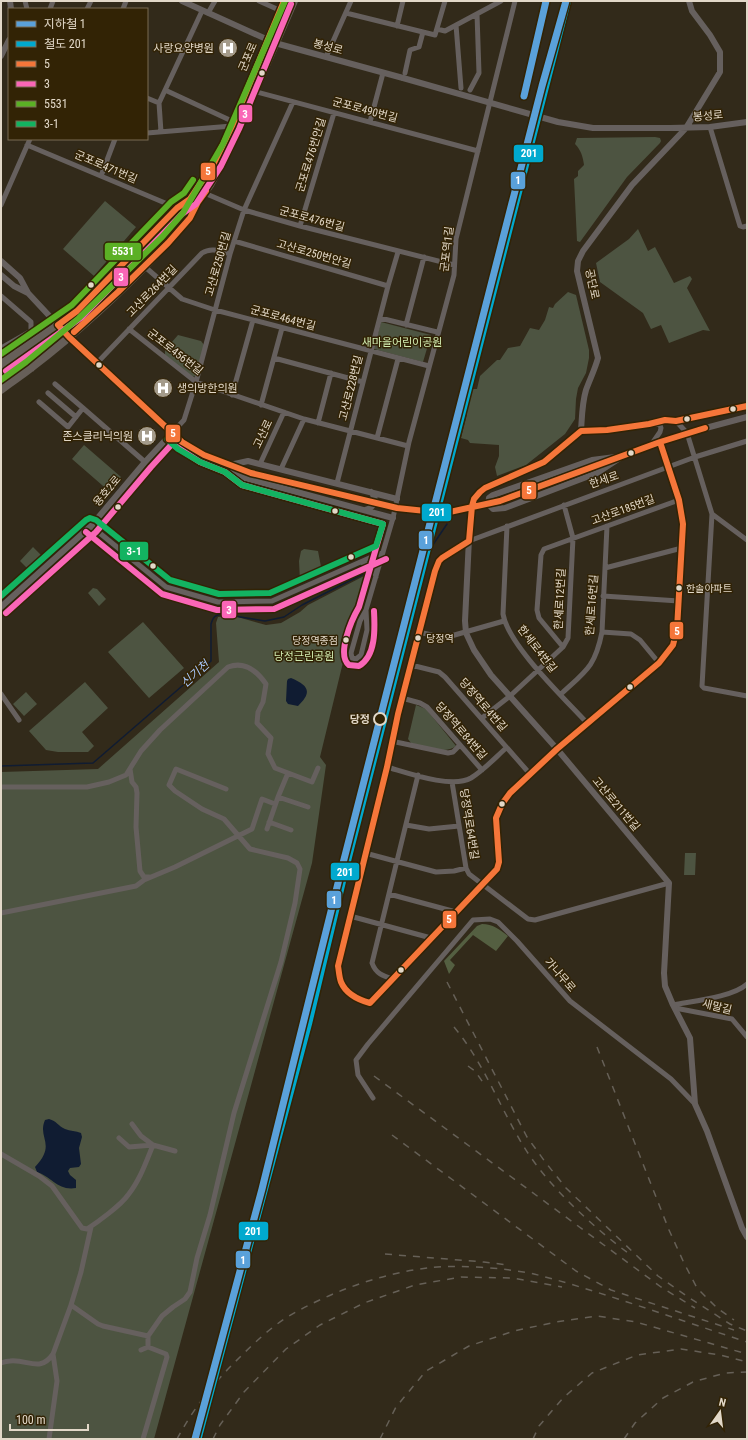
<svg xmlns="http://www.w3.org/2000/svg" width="748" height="1440" viewBox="0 0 748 1440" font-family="'Roboto Condensed','Noto Sans KR',sans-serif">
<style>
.green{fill:#4d5441}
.forest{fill:#545f41}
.water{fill:#101c32}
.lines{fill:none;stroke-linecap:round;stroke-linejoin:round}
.stream{stroke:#101c32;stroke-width:1.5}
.tertiary-tunnel{stroke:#4c4434;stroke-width:6;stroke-dasharray:6 3;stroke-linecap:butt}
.primary-tunnel{stroke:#4c4434;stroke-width:8;stroke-dasharray:8 4;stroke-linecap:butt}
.minor{stroke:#66605e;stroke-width:5}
.tertiary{stroke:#66605e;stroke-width:6}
.primary{stroke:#675f59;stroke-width:8}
.rail{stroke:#666057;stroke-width:1.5;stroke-dasharray:7 7;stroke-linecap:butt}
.tertiary-bridge{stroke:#66605e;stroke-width:6}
.bus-1-casing{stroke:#322305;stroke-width:9}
.bus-2-casing{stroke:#322305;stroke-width:9}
.bus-3-casing{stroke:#322305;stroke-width:9}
.bus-4-casing{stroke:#322305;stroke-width:9}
.bus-1{stroke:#f5763a;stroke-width:6}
.bus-2{stroke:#fa66b7;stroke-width:6}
.bus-3{stroke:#5bb025;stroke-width:6}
.bus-4{stroke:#13b361;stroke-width:6}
.rail-1-casing{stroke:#322305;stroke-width:10}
.rail-1{stroke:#00a9ce;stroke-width:7}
.metro-1-casing{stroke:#322305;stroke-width:10}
.metro-1{stroke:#5aa1da;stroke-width:7}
.bus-dot{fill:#e2d8c8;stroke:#322305;stroke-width:1.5}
.stop-dot{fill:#322305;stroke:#e2d8c8;stroke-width:2}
.labels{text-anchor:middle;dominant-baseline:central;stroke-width:3;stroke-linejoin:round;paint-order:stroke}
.bus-label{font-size:10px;fill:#e2d8c8;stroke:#322305;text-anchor:start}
.street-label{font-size:11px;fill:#e2d8c8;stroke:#322305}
.poi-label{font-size:11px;fill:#e2d8c8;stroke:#322305;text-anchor:end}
.park-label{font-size:11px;fill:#d1ecb1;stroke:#322305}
.stop-label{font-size:11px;font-weight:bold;fill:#e2d8c8;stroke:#322305;text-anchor:end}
.water-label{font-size:12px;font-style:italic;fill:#a8c7fc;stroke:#322305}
.line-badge{stroke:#322305;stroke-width:1.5}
.badge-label{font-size:11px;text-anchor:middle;font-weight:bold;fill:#fff}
</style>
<rect width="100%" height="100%" fill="#322a1a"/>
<path class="green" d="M 655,137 L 660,138 L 661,141 L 660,143 L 627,177 L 580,242 L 577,241 L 574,179 L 578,176 L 578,171 L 584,165 C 583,157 581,150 575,144 L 577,138 Z
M 105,201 L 136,227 L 94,276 L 63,249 Z
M 638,229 L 648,251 L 655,247 L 674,283 L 690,276 L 692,279 L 687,288 L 710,331 L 703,330 L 669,343 L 661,325 L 651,329 L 643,313 L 600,282 L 596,263 L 629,239 Z
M 568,292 L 576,295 L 589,350 L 589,358 L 586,373 L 578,388 L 576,399 L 575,419 L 565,434 L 526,465 L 497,476 L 495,467 L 499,456 L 499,445 L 470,443 L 468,440 L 461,438 L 467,414 L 464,413 L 471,389 L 477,389 L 480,376 L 497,360 L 500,360 L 508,348 L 520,346 L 530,328 L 539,330 L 545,320 L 549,307 L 553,308 L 555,304 Z
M 381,322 L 431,335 L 423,362 L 374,349 Z
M 178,335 L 201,341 L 204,345 L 196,376 L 192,377 L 165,355 L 165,350 Z
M 84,445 L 121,477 L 110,492 L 72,459 Z
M 33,547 L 43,557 L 29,570 L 20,561 Z
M 304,549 L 318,551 L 322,572 L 300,581 L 299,561 L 301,551 Z
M 364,576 L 320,757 L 326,765 L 312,863 L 154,1439 L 1,1439 L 1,772 L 98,769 L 219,662 L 216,623 L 218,617 L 234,616 L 266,625 L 281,623 L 300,612 L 308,605 Z
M 93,588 L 97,589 L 106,599 L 99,606 L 88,593 Z
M 143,622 L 184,668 L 149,698 L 108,652 Z
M 85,682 L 108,708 L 82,732 L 94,746 L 88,752 L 58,752 L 46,750 L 29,731 Z
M 26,692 L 37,704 L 24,716 L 13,704 Z
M 416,705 L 426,709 L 456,746 C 445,755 424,746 411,743 L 408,739 Z
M 685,853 L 696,853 L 695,875 L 684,875 Z"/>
<path class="forest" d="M 482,924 C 493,924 499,929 508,936 L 496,951 L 473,935 L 450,960 L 455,965 L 449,974 L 444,961 L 477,926 Z"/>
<path class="water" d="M 291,678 C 308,685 313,692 298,706 L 288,704 L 286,701 L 287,681 L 288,679 Z
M 49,1119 C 57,1121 58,1126 65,1129 C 70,1131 76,1131 81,1133 L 82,1137 L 79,1148 L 81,1164 L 79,1167 L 70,1168 L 68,1171 L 70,1175 L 76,1180 L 76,1188 C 58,1191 52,1177 37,1172 L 35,1167 C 57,1144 37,1138 45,1120 Z"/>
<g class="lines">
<path class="stream" d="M 424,558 L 447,524
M 1,766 L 93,763 L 211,661 L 211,624 C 213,617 215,615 222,614 L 265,621 L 284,617 L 302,605 L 363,574"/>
<path class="tertiary-tunnel" d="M 251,473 L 397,508 L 445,513 L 500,501"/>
<path class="primary-tunnel" d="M 15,363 L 63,325
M 19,368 L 84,318 L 100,301"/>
<path class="minor" d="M 25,1 L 27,9
M 259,1 L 288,14
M 50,9 L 53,1
M 87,9 L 91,1
M 123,9 L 126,1
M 208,13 L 215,1
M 346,13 L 435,35 L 445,1
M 456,25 L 461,88
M 397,26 L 403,1
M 437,29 L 445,31 L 501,1
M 326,57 L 351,1
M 405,73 L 410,50 L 419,47 L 423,32
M 165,90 L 234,122
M 470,90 L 479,73 L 477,14
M 253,91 L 478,151
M 147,98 L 159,103
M 370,122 L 383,73
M 710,127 L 740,226 L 743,227 L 747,226
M 161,132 L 159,103 L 202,11
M 147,133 L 232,126
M 27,145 L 177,208
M 101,176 L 115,139
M 202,192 L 244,210 L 300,226 L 454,265
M 1,205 L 30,139
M 300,226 L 334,113
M 234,241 L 388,286
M 144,266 L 182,299 L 215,310 L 429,366
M 1,296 L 31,322 L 31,331 L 1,348
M 380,318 L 437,332
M 406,325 L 424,257
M 129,329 L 196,382 L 304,419 L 408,446
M 274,358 L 363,382
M 96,364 L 202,253 C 211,247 220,251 230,254
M 55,384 L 83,408
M 48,393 L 76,417
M 232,395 L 253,320
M 39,402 L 68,427 L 83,408 L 145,462
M 261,405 L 282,328
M 676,421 L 687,433 L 712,514 L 702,686 L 704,688 L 747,696
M 318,423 L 331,373
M 581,431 C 604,433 626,427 649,424 C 660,422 664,418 676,421 L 747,406
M 172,433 L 184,420 L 196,382 L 230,254 L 244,210 L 293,102
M 377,438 L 398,359
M 651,445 L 660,432 L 661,428 L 660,425 L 653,423
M 260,464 L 284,412
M 281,469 L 304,419
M 337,483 L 388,286 L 398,252
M 712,514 L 747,540
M 91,526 L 166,587 L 218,602 L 272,601 L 383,552
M 507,526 L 503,614 C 508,645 565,699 587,723
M 363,563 C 372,564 374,569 376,577
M 605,568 L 682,548
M 603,596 L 679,601
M 366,610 L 367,630 L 361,655 L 356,659 L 352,658 L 351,653 L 360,621 L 366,610 L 393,518 L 409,442 L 454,275 L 456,239 L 515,1
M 419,632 L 444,638 L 504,621
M 602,632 L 631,634 L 640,640 L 659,663
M 563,647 L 539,618 L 537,610 L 541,555 L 544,549 L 679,500
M 411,665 L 439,672 L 445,677 L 530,774
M 1,694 L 19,720
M 561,694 C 586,671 595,667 602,632 L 607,526
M 402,698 L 420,703 L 427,707 L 482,770
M 482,718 L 510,696 L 563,647 L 568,638 L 573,538 L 564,505
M 391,741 L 448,753 L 453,752 L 460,745
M 557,749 C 541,764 498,797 496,819 C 495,832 499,849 499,862 L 497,869 L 370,1003 C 359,1001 346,993 341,983 C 339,978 339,971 338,966 L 387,767 L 398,714 L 435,571 L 439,561 L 442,558 L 469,541 L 695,457 L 747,441
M 387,767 C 408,773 452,789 471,778 C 484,770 495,758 506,748
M 130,769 L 132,782 L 136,787 L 137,793 L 136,827 L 140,871 L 144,877 L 149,877
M 288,773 L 278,797 L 308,807
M 452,782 L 466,868 L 469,874 L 528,919 L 535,920 L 669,883
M 1,787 L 87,787 L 109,782 L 126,775 L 141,751 L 160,730 L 228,667 C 244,661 257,671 266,684 L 263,702 L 258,712 L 257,723 L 271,738 L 268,754 L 275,768 L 312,782 L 318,768
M 269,822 L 291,830
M 406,825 L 429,829 L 459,826
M 267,829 L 278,797
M 365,853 L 436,872 L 454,871 L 466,868
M 389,894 L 456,912
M 1,913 L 136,886 L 144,880 L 175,867 L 252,829 L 262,799 L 275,804
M 350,916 L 431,938
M 393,979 C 383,976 376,974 372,963 L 418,775
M 673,1005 C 693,1001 733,997 747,984
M 675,1008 L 732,1019 L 747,1037
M 373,1098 L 358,1075 L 356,1060 L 368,1044 L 473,920 L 490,919 L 498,922 L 517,941 L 570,1001 L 671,1079 L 695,1104
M 119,1138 L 129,1147 L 153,1145 L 175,1151
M 1,1154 L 39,1176 L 52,1186 L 82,1228 L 87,1229 C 98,1222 121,1205 128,1195 C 140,1180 146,1162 153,1145 L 141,1136 L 132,1124
M 91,1227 L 81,1272 L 71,1305 L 98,1324 L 103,1326 L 148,1336
M 141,1350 L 148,1347
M 1,1363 C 4,1362 7,1361 10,1361 C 28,1359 40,1373 53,1354
M 49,1439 L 57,1381 L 53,1354 L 71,1305
M 143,1439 L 167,1357 L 166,1354 L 148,1347 L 148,1336 L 162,1316 L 173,1307 L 185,1299 L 190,1292 L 197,1258 L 210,1215 L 234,1113 L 281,962 L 295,903 L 300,869 L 297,863 L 288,858 L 250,849 L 224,819 L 202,809 L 175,791 L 169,785 L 176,769 L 226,789"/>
<path class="tertiary" d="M 10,1 L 11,9
M 182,1 L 275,43 L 403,78
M 689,1 L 692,11 L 710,35 L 720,52 L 720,72 L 686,128 L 632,185 L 583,251 L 578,261 L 577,271 L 598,358 C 595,369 590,379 586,390 C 582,403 582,417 581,431 L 544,462 L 485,488 L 474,499 L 472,506 L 470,518 L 465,621 L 466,633 L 474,650 L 491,675 L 557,749 L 669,883 L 664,973 L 665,986 L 673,1005 L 690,1038 L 695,1104 L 707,1131 L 742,1228 L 747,1237
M 1,56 L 9,40
M 670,128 L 710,127 L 747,122
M 1,261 L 20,278 L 28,293 L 69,337 L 182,442 L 204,455 L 251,473
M 1,275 L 14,286 L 28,293
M 623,456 L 597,473 L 505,508 L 493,509 L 488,504 L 489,498 L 493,495 L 592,460 Z
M 621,457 L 660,442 L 687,433 L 747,417
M 230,465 L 248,461 L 397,499
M 233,469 L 245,478 L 393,518
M 500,501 L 612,460
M 365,510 C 375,507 378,501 371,492
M 1,607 L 91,526 L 145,462 L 172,433
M 557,749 L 631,686 L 659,663 L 669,651 L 673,645 L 677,629 L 683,524 L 679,500 L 660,442"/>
<path class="primary" d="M 92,295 L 91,301 L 98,307 L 104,305
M 97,295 L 173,219 L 203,181 L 214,163 L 232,126 L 284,1
M 102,300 L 180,223 L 198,202 L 210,185 L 230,148 L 294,1
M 18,352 L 29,353 L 33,359 L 31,368
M 1,364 L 58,325 L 77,311 L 98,289
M 1,373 L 15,363
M 1,380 L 19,368
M 1,390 C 11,382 21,376 31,368 C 83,328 136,278 180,229"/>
<path class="rail" d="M 447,982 L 527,1137 L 546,1163 L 566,1188 L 658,1276 L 688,1297 L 730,1324 L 747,1331
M 454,1027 C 484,1063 500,1108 524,1147 C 548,1186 592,1226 628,1253
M 597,1047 L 669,1230 L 684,1263 L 697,1288 L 717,1308 L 734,1320
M 468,1066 L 475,1071 L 484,1084
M 374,1076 L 661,1287 L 695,1308
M 392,1135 L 576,1271 L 611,1290 L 734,1330
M 385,1254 L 484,1262 L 508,1265
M 177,1439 C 192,1411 211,1386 233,1364 C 252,1345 272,1325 296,1312 C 336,1290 381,1274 427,1268 C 455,1264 506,1268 534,1274 C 562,1281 590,1290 618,1299 C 661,1313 704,1328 747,1342
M 213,1439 L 220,1425 L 244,1392 L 286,1349 L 320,1325 L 364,1303 L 415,1285 L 461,1277 L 513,1278 L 562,1287
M 380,1439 L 396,1407 L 426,1371 L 469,1346 L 514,1331 L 556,1322 L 597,1316 L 636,1322 L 747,1354
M 533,1439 L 539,1426 L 563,1398 L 592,1373 L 637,1355 L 681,1349 L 720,1355 L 747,1362
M 624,1439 L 635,1423 L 663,1398 L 693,1382 L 725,1373 L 747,1372"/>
<path class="tertiary-bridge" d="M 403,78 L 558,122 L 593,128 L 670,128"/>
<defs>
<path id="bus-1" d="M 284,1 L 232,126 L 214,163 L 190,199 L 177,208 L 77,311 L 58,325 L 69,337 L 182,442 L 204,455 L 251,473 L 397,508 L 445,513 L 500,501 L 660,442 L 705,428
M 74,332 L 118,292 L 168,243 L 190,218 L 198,202 L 206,191
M 660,442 L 679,500 L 683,524 L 677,629 L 673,645 L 659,663 L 557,749 L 510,793 L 502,804 L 496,818 L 499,862 L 497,869 L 370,1003 C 359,1000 346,994 341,982 C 339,977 339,971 338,966 L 387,767 L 398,714 L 435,571 L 439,561 L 442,558 L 469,541 L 472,506 L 474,499 L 480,492 L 485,488 L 544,462 L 581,431 L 607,430 L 649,424 L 665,420 L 676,421 L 747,406"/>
<path id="bus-2" d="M 6,371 L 82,317 L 182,214 L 196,204 L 221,166 L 239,129 L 291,4
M 86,532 L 162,594 L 217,610 L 274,609 L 386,559
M 6,613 L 96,532 L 151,467 L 172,444 L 200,462 L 225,472 L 242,485 L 383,524 L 359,607 C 352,619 336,655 349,665 L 359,666 C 376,656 375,629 374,611"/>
<path id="bus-3" d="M 1,354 L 72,305 L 171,202 L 184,193 L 193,180
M 1,380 L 26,362 L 79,318 L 162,237 L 183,213 L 223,144 L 285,1"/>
<path id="bus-4" d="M 1,596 L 86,520 L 90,518 L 96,520 L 170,580 L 219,594 L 270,593 L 376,546 L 383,524 L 242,485 L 225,472 L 200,462 L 178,449 L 167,439"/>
</defs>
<use href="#bus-1" class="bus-1-casing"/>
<use href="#bus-2" class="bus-2-casing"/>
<use href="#bus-3" class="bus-3-casing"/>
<use href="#bus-4" class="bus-4-casing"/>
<use href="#bus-1" class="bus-1"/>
<use href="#bus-2" class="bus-2"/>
<use href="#bus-3" class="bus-3"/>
<use href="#bus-4" class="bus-4"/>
<defs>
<path id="rail-1" d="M 198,1439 L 309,1022 L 345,871 L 567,3"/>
</defs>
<use href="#rail-1" class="rail-1-casing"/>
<use href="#rail-1" class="rail-1"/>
<defs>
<path id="metro-1" d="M 524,96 L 546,1
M 195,1439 L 262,1189 L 341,871 L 494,273 L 542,86 L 566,1"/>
</defs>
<use href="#metro-1" class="metro-1-casing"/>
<use href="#metro-1" class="metro-1"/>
</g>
<defs>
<symbol id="hospital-disc" viewBox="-11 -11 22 22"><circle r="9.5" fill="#a49b8b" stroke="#322305"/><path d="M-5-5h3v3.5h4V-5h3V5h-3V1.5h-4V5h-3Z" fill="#fff"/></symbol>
</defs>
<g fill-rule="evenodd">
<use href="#hospital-disc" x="217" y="37" width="22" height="22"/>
<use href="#hospital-disc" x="152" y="377" width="22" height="22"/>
<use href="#hospital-disc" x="136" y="425" width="22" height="22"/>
</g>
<g class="bus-dot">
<circle cx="262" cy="73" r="3.5"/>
<circle cx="91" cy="285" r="3.5"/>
<circle cx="99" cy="365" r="3.5"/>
<circle cx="733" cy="409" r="3.5"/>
<circle cx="687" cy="419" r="3.5"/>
<circle cx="631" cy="453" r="3.5"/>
<circle cx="118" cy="507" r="3.5"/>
<circle cx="335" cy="511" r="3.5"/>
<circle cx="351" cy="557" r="3.5"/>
<circle cx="153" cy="566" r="3.5"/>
<circle cx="679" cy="588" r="3.5"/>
<circle cx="418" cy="638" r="3.5"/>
<circle cx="346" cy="640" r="3.5"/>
<circle cx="630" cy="687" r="3.5"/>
<circle cx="502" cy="804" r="3.5"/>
<circle cx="401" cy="970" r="3.5"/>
</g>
<circle class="stop-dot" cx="380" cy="719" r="6"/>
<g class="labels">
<g class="bus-label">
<text x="686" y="588">한솔아파트</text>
<text x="426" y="638">당정역</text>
<text x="338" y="640" text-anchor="end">당정역종점</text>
</g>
<g class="street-label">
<text transform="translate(328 47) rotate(15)">봉성로</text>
<text transform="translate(248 57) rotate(-67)">군포로</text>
<text transform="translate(365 110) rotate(15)">군포로490번길</text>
<text transform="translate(708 116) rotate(-5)">봉성로</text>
<text transform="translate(311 155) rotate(-73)">군포로476번안길</text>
<text transform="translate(106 167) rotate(23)">군포로471번길</text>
<text transform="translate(312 219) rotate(15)">군포로476번길</text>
<text transform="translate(447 249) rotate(-83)">군포역1길</text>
<text transform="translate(314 254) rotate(16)">고산로250번안길</text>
<text transform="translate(218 264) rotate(-74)">고산로250번길</text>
<text transform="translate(592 284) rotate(78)">공단로</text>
<text transform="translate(152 291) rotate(-46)">고산로264번길</text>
<text transform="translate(283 318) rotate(15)">군포로464번길</text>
<text transform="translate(175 352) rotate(38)">군포로456번길</text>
<text transform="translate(351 388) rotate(-76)">고산로228번길</text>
<text transform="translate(263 434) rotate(-65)">고산로</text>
<text transform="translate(604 480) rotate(-19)">한세로</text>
<text transform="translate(107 491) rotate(-50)">용호2로</text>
<text transform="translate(623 510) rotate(-20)">고산로185번길</text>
<text transform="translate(560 599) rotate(-87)">한세로12번길</text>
<text transform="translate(592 605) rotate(-86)">한세로16번길</text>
<text transform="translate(537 649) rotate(52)">한세로4번길</text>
<text transform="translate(483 705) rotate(49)">당정역로4번길</text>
<text transform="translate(461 731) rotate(49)">당정역로84번길</text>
<text transform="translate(616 804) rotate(50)">고산로211번길</text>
<text transform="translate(469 824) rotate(81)">당정역로64번길</text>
<text transform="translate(560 975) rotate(49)">가나무로</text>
<text transform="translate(717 1007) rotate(14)">새말길</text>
</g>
<g class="poi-label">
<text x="214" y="48">사랑요양병원</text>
<text x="177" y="388" text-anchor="start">생의방한의원</text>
<text x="133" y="436">존스클리닉의원</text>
</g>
<g class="park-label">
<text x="402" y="342">새마을어린이공원</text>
<text x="304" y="656">당정근린공원</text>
</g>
<g class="stop-label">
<text x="370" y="719">당정</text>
</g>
<g class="water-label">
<text transform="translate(195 674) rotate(-42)">신기천</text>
</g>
</g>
<g class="line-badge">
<rect x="238" y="104" width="15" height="19" rx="4" fill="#fa66b7"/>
<rect x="513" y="144" width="31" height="19" rx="4" fill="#00a9ce"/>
<rect x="200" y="162" width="16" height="19" rx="4" fill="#f5763a"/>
<rect x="510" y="171" width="16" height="19" rx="4" fill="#5aa1da"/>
<rect x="104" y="242" width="38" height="19" rx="4" fill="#5bb025"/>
<rect x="113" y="267" width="16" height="20" rx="4" fill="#fa66b7"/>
<rect x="165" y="424" width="16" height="19" rx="4" fill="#f5763a"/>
<rect x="521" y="481" width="16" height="19" rx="4" fill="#f5763a"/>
<rect x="421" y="503" width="31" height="19" rx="4" fill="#00a9ce"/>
<rect x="418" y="530" width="15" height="20" rx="4" fill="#5aa1da"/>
<rect x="119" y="541" width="30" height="20" rx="4" fill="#13b361"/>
<rect x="221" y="600" width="16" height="19" rx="4" fill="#fa66b7"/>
<rect x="669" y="621" width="15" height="19" rx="4" fill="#f5763a"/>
<rect x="330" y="862" width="30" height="19" rx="4" fill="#00a9ce"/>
<rect x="326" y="890" width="16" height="19" rx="4" fill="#5aa1da"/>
<rect x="442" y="910" width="15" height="19" rx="4" fill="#f5763a"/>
<rect x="238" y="1221" width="31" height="20" rx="4" fill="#00a9ce"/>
<rect x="235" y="1250" width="16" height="19" rx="4" fill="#5aa1da"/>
</g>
<g class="badge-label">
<text x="245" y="118">3</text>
<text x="529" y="157">201</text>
<text x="208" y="175">5</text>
<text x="518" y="184">1</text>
<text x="123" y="255">5531</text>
<text x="121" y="281">3</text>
<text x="173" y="437">5</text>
<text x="529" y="494">5</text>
<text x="437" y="516">201</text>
<text x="426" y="544">1</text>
<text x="134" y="555">3-1</text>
<text x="229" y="614">3</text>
<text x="677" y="635">5</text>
<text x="345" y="876">201</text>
<text x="334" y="904">1</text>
<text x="449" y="923">5</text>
<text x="253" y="1235">201</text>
<text x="243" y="1264">1</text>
</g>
<rect width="748" height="1440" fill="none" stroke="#e2d8c8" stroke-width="4"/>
<rect x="8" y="8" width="140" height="132" fill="#322305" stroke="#786b53"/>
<rect x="16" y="21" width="20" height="6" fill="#5aa1da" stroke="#786b53"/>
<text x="44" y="28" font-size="12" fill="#e2d8c8">지하철 1</text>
<rect x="16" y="41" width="20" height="6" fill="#00a9ce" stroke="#786b53"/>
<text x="44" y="48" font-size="12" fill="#e2d8c8">철도 201</text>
<rect x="16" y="61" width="20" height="6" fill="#f5763a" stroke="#786b53"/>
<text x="44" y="68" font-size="12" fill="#e2d8c8">5</text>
<rect x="16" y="81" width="20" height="6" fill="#fa66b7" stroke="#786b53"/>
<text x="44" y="88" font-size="12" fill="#e2d8c8">3</text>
<rect x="16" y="101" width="20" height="6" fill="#5bb025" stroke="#786b53"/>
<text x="44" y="108" font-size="12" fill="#e2d8c8">5531</text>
<rect x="16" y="121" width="20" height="6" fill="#13b361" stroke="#786b53"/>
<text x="44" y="128" font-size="12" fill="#e2d8c8">3-1</text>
<g transform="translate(720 1412) rotate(14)" stroke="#322305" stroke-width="3" paint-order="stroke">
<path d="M0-3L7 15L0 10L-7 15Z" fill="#e2d8c8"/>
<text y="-6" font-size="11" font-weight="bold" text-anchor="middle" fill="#e2d8c8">N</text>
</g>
<path d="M10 1424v6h78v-6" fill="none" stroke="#e2d8c8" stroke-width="2"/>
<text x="16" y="1424" font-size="12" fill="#e2d8c8" stroke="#322305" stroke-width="3" paint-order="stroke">100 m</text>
</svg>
